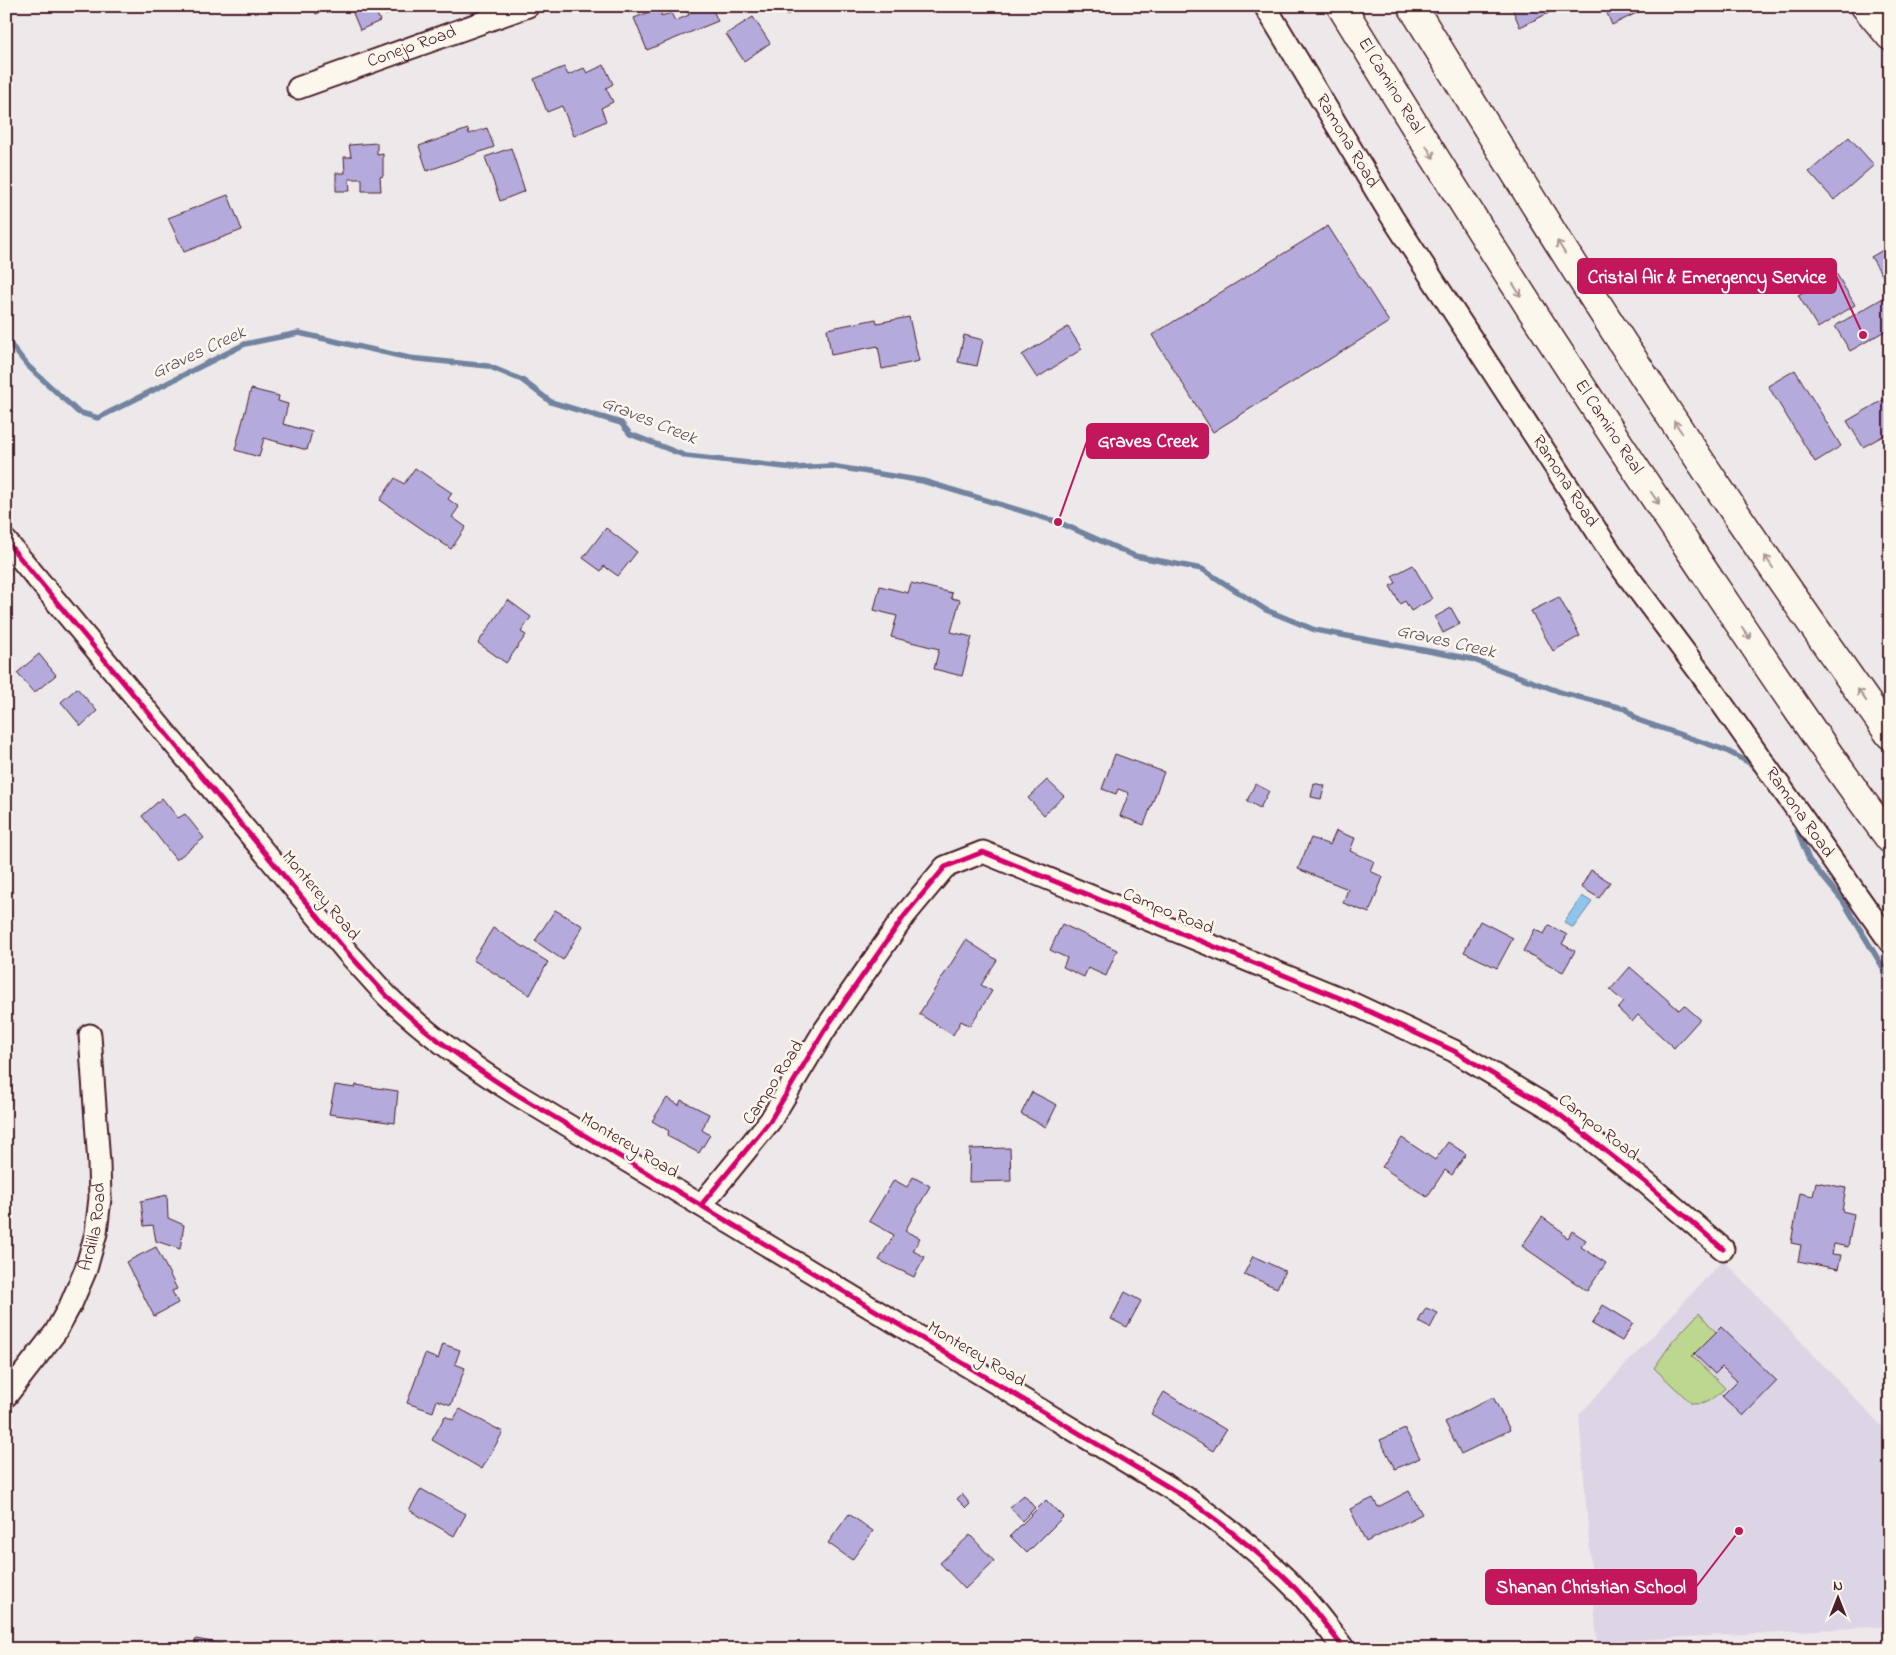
<svg xmlns="http://www.w3.org/2000/svg" width="1896" height="1655" viewBox="0 0 1896 1655" font-family="'Indie Flower',sans-serif">
<style>
.built{fill:#dcd5e5}
.green{fill:#bcd78f;stroke:#837b5d}
.water{fill:#8dc5ec;stroke:#72839f}
.lines{fill:none;stroke-linecap:round;stroke-linejoin:round}
.stream{stroke:#72839f;stroke-width:5.5}
.building{fill:#b4aadb;stroke:#4a1f2b}
.minor-casing{stroke:#4a1f2b;stroke-width:25}
.secondary-casing{stroke:#4a1f2b;stroke-width:31}
.motorway-casing{stroke:#4a1f2b;stroke-width:31}
.minor{stroke:#fbf7ec;stroke-width:21}
.secondary{stroke:#fbf7ec;stroke-width:28}
.motorway{stroke:#fbf7ec;stroke-width:28}
.cycleway-casing{stroke:#fbf7ec;stroke-width:8}
.cycleway{stroke:#d6006c;stroke-width:5}
.oneway{stroke:#ab9695}
.labels{text-anchor:middle;dominant-baseline:central;stroke-width:5;stroke-linejoin:round;paint-order:stroke}
.street-label{font-size:18px;fill:#4a1f2b;stroke:#fbf7ec}
.water-label{font-size:19px;font-style:italic;fill:#5e5165;stroke:#fbf7ec}
.leader{fill:none;stroke:#c2185b;stroke-width:2}
.callout-dot{fill:#c2185b;stroke:#fbf7ec;stroke-width:2}
.callout{fill:#c2185b;stroke:#c2185b;stroke-width:2}
.callout-label{font-size:19px;text-anchor:middle;font-weight:bold;fill:#fff}
</style>
<rect width="100%" height="100%" fill="#ede8e9"/>
<filter id="ink" filterUnits="userSpaceOnUse"><feTurbulence type="fractalNoise" baseFrequency=".02" numOctaves="2"/><feDisplacementMap in="SourceGraphic" scale="10" xChannelSelector="R" yChannelSelector="G"/><feConvolveMatrix kernelMatrix="1 2 1 2 8 2 1 2 1" color-interpolation-filters="sRGB"/></filter>
<g filter="url(#ink)">
<path class="built" d="M 1723,1260 L 1890,1435 L 1890,1626 L 1597,1642 L 1579,1415 Z"/>
<path class="green" d="M 1699,1313 L 1716,1332 L 1692,1356 L 1725,1388 C 1715,1398 1705,1407 1691,1403 L 1654,1368 L 1673,1341 Z"/>
<path class="water" d="M 1582,896 L 1592,902 L 1573,928 L 1564,922 Z"/>
<g class="lines">
<path class="stream" d="M 6,339 L 28,366 L 78,412 L 98,418 L 245,344 L 299,333 L 409,358 L 488,366 L 522,380 L 551,402 L 621,423 L 630,434 L 686,456 L 794,468 L 831,466 L 923,481 L 1058,522 L 1135,556 L 1202,569 L 1266,610 L 1315,630 L 1471,659 L 1563,693 L 1626,709 L 1638,720 L 1725,750 L 1750,763 L 1759,772
M 1794,822 L 1809,860 L 1843,901 L 1890,979"/>
</g>
<path class="building" d="M 312,6 L 335,6 L 316,14 Z
M 350,6 L 374,6 L 380,21 L 360,30 Z
M 383,6 L 407,6 L 386,15 Z
M 696,6 L 711,6 L 718,21 L 647,50 L 634,18 L 662,7 L 661,16 L 671,13 L 675,21 L 689,15 L 687,10 Z
M 777,6 L 797,6 L 787,16 Z
M 1511,6 L 1563,6 L 1520,27 Z
M 1604,6 L 1651,6 L 1612,25 Z
M 753,17 L 770,43 L 744,61 L 726,34 Z
M 604,65 L 613,84 L 606,88 L 613,102 L 601,108 L 606,121 L 574,136 L 562,106 L 547,112 L 534,79 L 564,67 L 568,75 L 584,68 L 587,73 Z
M 487,128 L 494,147 L 427,171 L 419,146 L 468,129 L 469,134 Z
M 1849,137 L 1874,165 L 1834,200 L 1809,172 Z
M 377,143 L 377,155 L 383,154 L 383,176 L 380,177 L 381,191 L 362,191 L 362,179 L 349,179 L 350,191 L 336,191 L 336,173 L 345,173 L 344,157 L 351,157 L 349,145 Z
M 511,148 L 525,191 L 500,201 L 485,157 Z
M 228,195 L 242,230 L 184,252 L 168,218 Z
M 1328,226 L 1389,322 L 1213,432 L 1152,335 Z
M 1890,246 L 1890,286 L 1889,286 L 1871,257 Z
M 1836,273 L 1855,305 L 1818,328 L 1798,295 Z
M 1890,294 L 1890,328 L 1850,351 L 1835,326 Z
M 909,317 L 919,361 L 882,369 L 878,346 L 831,355 L 827,329 L 876,319 L 877,323 Z
M 1068,327 L 1082,349 L 1037,378 L 1022,355 Z
M 964,335 L 983,340 L 977,366 L 958,362 Z
M 1795,370 L 1841,446 L 1815,462 L 1768,386 Z
M 251,389 L 279,396 L 278,401 L 288,404 L 283,424 L 312,432 L 307,450 L 264,438 L 259,457 L 235,450 Z
M 1890,396 L 1890,432 L 1863,447 L 1847,421 Z
M 415,468 L 452,493 L 448,499 L 459,507 L 452,517 L 466,527 L 451,549 L 380,500 L 395,478 L 404,484 Z
M 606,528 L 637,552 L 618,576 L 604,566 L 601,571 L 583,558 Z
M 1413,565 L 1432,599 L 1411,611 L 1405,601 L 1400,604 L 1390,586 L 1396,583 L 1392,576 Z
M 911,583 L 952,593 L 951,598 L 960,600 L 951,632 L 972,637 L 962,676 L 934,669 L 939,649 L 891,637 L 897,616 L 874,610 L 880,586 L 908,593 Z
M 1559,597 L 1580,636 L 1553,651 L 1531,611 Z
M 508,600 L 531,617 L 521,632 L 526,635 L 506,663 L 478,643 Z
M 1451,608 L 1460,624 L 1443,633 L 1435,617 Z
M 39,654 L 56,675 L 34,693 L 17,673 Z
M 77,688 L 97,711 L 81,726 L 61,702 Z
M 1115,754 L 1164,772 L 1144,825 L 1120,816 L 1129,793 L 1118,789 L 1116,794 L 1102,789 Z
M 1047,780 L 1064,796 L 1044,815 L 1028,798 Z
M 1314,783 L 1325,786 L 1321,799 L 1311,797 Z
M 1255,784 L 1269,791 L 1260,808 L 1247,801 Z
M 162,798 L 178,818 L 185,814 L 204,838 L 176,860 L 142,816 Z
M 1336,831 L 1355,838 L 1350,851 L 1374,861 L 1370,871 L 1383,877 L 1369,913 L 1343,903 L 1348,889 L 1298,869 L 1311,838 L 1330,845 Z
M 1591,870 L 1610,882 L 1599,898 L 1581,887 Z
M 555,910 L 583,926 L 563,960 L 535,941 Z
M 1480,921 L 1513,938 L 1497,968 L 1464,952 Z
M 1062,924 L 1117,950 L 1106,976 L 1088,968 L 1084,977 L 1063,967 L 1067,958 L 1050,950 Z
M 1549,925 L 1567,935 L 1562,944 L 1575,951 L 1563,972 L 1523,951 L 1535,929 L 1544,934 Z
M 493,928 L 548,962 L 530,995 L 473,960 Z
M 966,940 L 997,960 L 981,985 L 992,991 L 970,1026 L 961,1021 L 953,1035 L 919,1014 Z
M 1630,967 L 1679,1010 L 1684,1005 L 1700,1019 L 1674,1048 L 1638,1015 L 1632,1022 L 1618,1009 L 1624,1002 L 1610,990 Z
M 335,1085 L 355,1088 L 356,1085 L 398,1091 L 395,1123 L 329,1114 Z
M 1032,1092 L 1057,1105 L 1046,1127 L 1021,1114 Z
M 667,1098 L 679,1105 L 681,1100 L 709,1114 L 702,1130 L 710,1135 L 699,1153 L 667,1136 L 669,1131 L 652,1121 Z
M 1402,1138 L 1435,1160 L 1448,1142 L 1466,1154 L 1452,1175 L 1445,1170 L 1427,1197 L 1382,1167 Z
M 1010,1148 L 1011,1181 L 969,1182 L 970,1149 Z
M 913,1177 L 930,1186 L 905,1231 L 920,1238 L 913,1251 L 925,1257 L 914,1277 L 879,1260 L 894,1235 L 869,1221 L 894,1180 L 907,1187 Z
M 1816,1182 L 1846,1188 L 1842,1211 L 1854,1214 L 1848,1247 L 1834,1244 L 1832,1254 L 1841,1255 L 1838,1269 L 1798,1261 L 1801,1245 L 1791,1243 L 1800,1193 L 1813,1196 Z
M 167,1195 L 168,1218 L 184,1225 L 180,1249 L 156,1241 L 153,1225 L 144,1226 L 141,1201 Z
M 1542,1217 L 1563,1232 L 1562,1234 L 1568,1238 L 1572,1231 L 1586,1240 L 1581,1247 L 1606,1263 L 1587,1291 L 1522,1246 Z
M 156,1247 L 177,1289 L 172,1291 L 178,1303 L 154,1316 L 126,1262 Z
M 1253,1256 L 1285,1271 L 1277,1288 L 1244,1274 Z
M 1125,1292 L 1141,1301 L 1127,1327 L 1111,1319 Z
M 1603,1305 L 1633,1323 L 1622,1341 L 1592,1324 Z
M 1426,1308 L 1438,1313 L 1430,1328 L 1418,1322 Z
M 1721,1327 L 1777,1381 L 1743,1416 L 1722,1396 L 1737,1381 L 1722,1367 L 1715,1374 L 1694,1354 Z
M 443,1344 L 460,1350 L 455,1364 L 465,1368 L 451,1405 L 437,1400 L 433,1412 L 407,1403 L 425,1354 L 438,1359 Z
M 1164,1392 L 1226,1430 L 1213,1451 L 1151,1414 Z
M 1493,1397 L 1510,1430 L 1461,1454 L 1445,1422 Z
M 460,1409 L 503,1432 L 482,1469 L 432,1440 L 445,1416 L 453,1420 Z
M 1405,1429 L 1420,1458 L 1395,1469 L 1380,1440 Z
M 421,1489 L 466,1514 L 454,1536 L 409,1510 Z
M 1409,1491 L 1422,1514 L 1366,1542 L 1350,1509 L 1373,1498 L 1378,1507 Z
M 962,1494 L 970,1504 L 966,1508 L 957,1499 Z
M 1024,1495 L 1035,1508 L 1022,1521 L 1010,1507 Z
M 1046,1500 L 1063,1517 L 1027,1553 L 1010,1536 Z
M 849,1514 L 873,1531 L 852,1560 L 828,1543 Z
M 970,1535 L 994,1561 L 965,1589 L 940,1563 Z
M 196,1639 L 249,1649 L 194,1649 Z
M 1545,1642 L 1546,1649 L 1521,1649 L 1520,1644 Z"/>
<g class="lines">
<defs>
<g id="minor">
<path id="s1" d="M 1265,6 L 1392,217 L 1615,559 L 1701,674 L 1890,942"/>
<path id="s2" d="M 298,88 L 528,6"/>
<path d="M 6,541 L 348,953 C 361,967 374,982 387,996 C 426,1034 470,1065 516,1094 L 1185,1497 C 1224,1525 1262,1554 1295,1588 C 1313,1607 1328,1628 1344,1649"/>
<path d="M 701,1205 L 770,1121 L 824,1031 L 905,915 L 945,867 L 983,852 L 1347,1001 L 1454,1051 L 1555,1111 L 1645,1182 L 1723,1249"/>
<path id="s3" d="M 6,1396 L 55,1333 L 71,1304 L 86,1269 L 96,1233 L 100,1198 L 99,1164 L 90,1035"/>
</g>
<path id="secondary" d="M 1865,6 L 1890,36"/>
<g id="motorway">
<path id="s4" d="M 1341,6 C 1455,193 1573,377 1696,559 C 1759,653 1822,748 1890,839"/>
<path d="M 1412,6 C 1497,143 1580,280 1669,414 C 1740,522 1815,629 1890,735"/>
</g>
</defs>
<use href="#minor" class="minor-casing"/>
<use href="#secondary" class="secondary-casing"/>
<use href="#motorway" class="motorway-casing"/>
<use href="#minor" class="minor"/>
<use href="#secondary" class="secondary"/>
<use href="#motorway" class="motorway"/>
<defs>
<path id="cycleway" d="M 6,541 L 348,953 C 361,967 374,982 387,996 C 426,1034 470,1065 516,1094 L 1185,1497 C 1224,1525 1262,1554 1295,1588 C 1313,1607 1328,1628 1344,1649
M 701,1205 L 770,1121 L 824,1031 L 905,915 L 945,867 L 983,852 L 1347,1001 L 1454,1051 L 1555,1111 L 1645,1182 L 1723,1249"/>
</defs>
<use href="#cycleway" class="cycleway-casing"/>
<use href="#cycleway" class="cycleway"/>
</g>
<defs><path id="oneway-shaft" d="M-6 0H5M1.5-3L5.5 0L1.5 3" fill="none" stroke-width="1.6" stroke-linecap="round" stroke-linejoin="round" transform="scale(1.25)"/></defs>
<g class="oneway">
<use href="#oneway-shaft" transform="translate(1430 152) rotate(58)"/>
<use href="#oneway-shaft" transform="translate(1561 247) rotate(-122)"/>
<use href="#oneway-shaft" transform="translate(1517 290) rotate(58)"/>
<use href="#oneway-shaft" transform="translate(1678 427) rotate(-124)"/>
<use href="#oneway-shaft" transform="translate(1655 498) rotate(56)"/>
<use href="#oneway-shaft" transform="translate(1769 562) rotate(-124)"/>
<use href="#oneway-shaft" transform="translate(1746 633) rotate(55)"/>
<use href="#oneway-shaft" transform="translate(1862 695) rotate(-125)"/>
</g>
</g>
<g class="labels">
<g class="street-label">
<text stroke="none"><textPath href="#s2" startOffset="121">Conejo Road</textPath></text>
<text stroke="none"><textPath href="#s4" startOffset="94">El Camino Real</textPath></text>
<text stroke="none"><textPath href="#s1" startOffset="158">Ramona Road</textPath></text>
<text stroke="none"><textPath href="#s4" startOffset="499">El Camino Real</textPath></text>
<text stroke="none"><textPath href="#s1" startOffset="562">Ramona Road</textPath></text>
<text stroke="none"><textPath href="#s1" startOffset="968">Ramona Road</textPath></text>
<text transform="translate(320 896) rotate(50)">Monterey Road</text>
<text transform="translate(1168 912) rotate(22)">Campo Road</text>
<text transform="translate(774 1083) rotate(-57)">Campo Road</text>
<text transform="translate(1598 1128) rotate(38)">Campo Road</text>
<text transform="translate(629 1146) rotate(31)">Monterey Road</text>
<text stroke="none"><textPath href="#s3" startOffset="194">Ardilla Road</textPath></text>
<text transform="translate(976 1355) rotate(31)">Monterey Road</text>
</g>
<g class="water-label">
<text transform="translate(199 353) rotate(-25)">Graves Creek</text>
<text transform="translate(649 421) rotate(22)">Graves Creek</text>
<text transform="translate(1446 642) rotate(13)">Graves Creek</text>
</g>
</g>
<path class="leader" d="M1863 335L1836 276M1058 522L1087 441M1739 1531L1696 1587"/>
<g class="callout-dot">
<circle cx="1863" cy="335" r="5"/>
<circle cx="1058" cy="522" r="5"/>
<circle cx="1739" cy="1531" r="5"/>
</g>
<g class="callout">
<rect x="1578" y="259" width="258" height="34" rx="5"/>
<rect x="1087" y="424" width="121" height="34" rx="5"/>
<rect x="1486" y="1570" width="210" height="34" rx="5"/>
</g>
<g class="callout-label">
<text x="1707" y="283">Cristal Air &amp; Emergency Service</text>
<text x="1148" y="447">Graves Creek</text>
<text x="1591" y="1593">Shanan Christian School</text>
</g>
<rect width="1896" height="1655" fill="none" stroke="#fbf7ec" stroke-width="25"/>
<rect x="12" y="12" width="1871" height="1630" fill="none" stroke="#4a1f2b" stroke-width="2" filter="url(#ink)"/>
<g transform="translate(1838 1598)" stroke="#fbf7ec" stroke-width="4" paint-order="stroke">
<path d="M0-4L9 19L0 12L-9 19Z" fill="#4a1f2b"/>
<text y="-8" font-size="14" font-weight="bold" text-anchor="middle" fill="#4a1f2b">N</text>
</g>
</svg>
